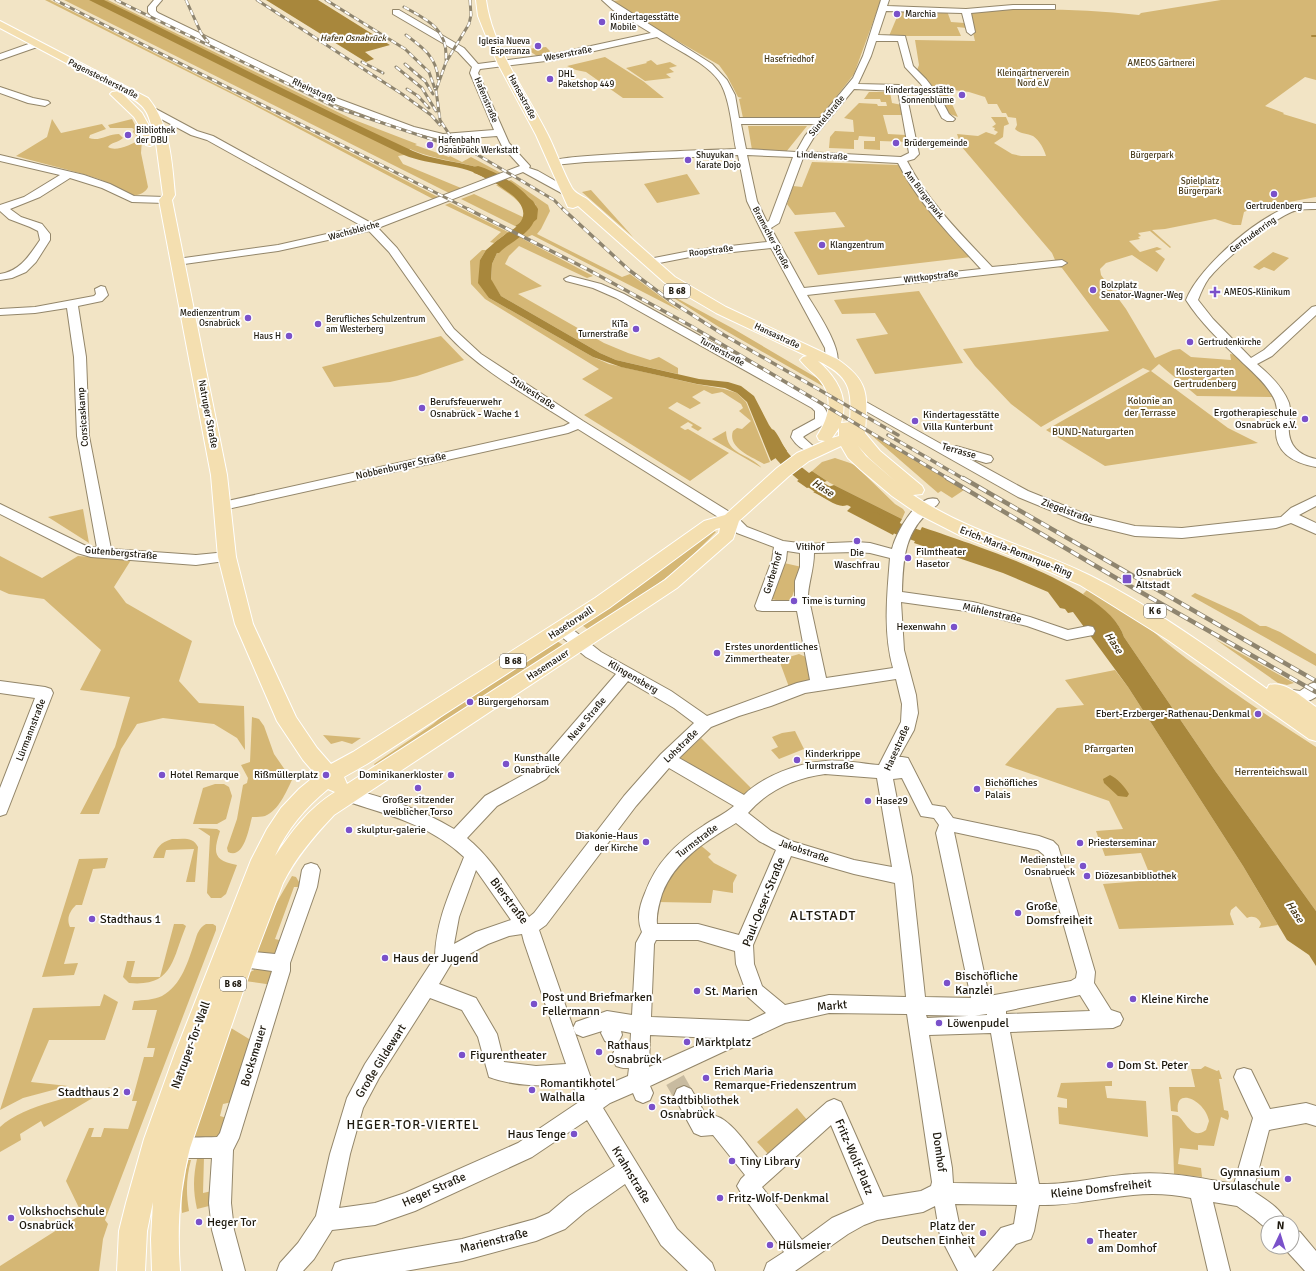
<svg xmlns="http://www.w3.org/2000/svg" width="1316" height="1271" viewBox="0 0 1316 1271" font-family="Signika,sans-serif">
<style>
.green{fill:#d5b775}
.water{fill:#a8873c}
.lines{fill:none;stroke-linecap:round;stroke-linejoin:round}
.stream{stroke:#a8873c;stroke-width:2}
.river{fill:#a8873c;fill-rule:evenodd}
.minor-tunnel{stroke:#c8bba0;stroke-width:20;stroke-dasharray:20 10;stroke-linecap:butt}
.minor-casing{stroke:#93866a;stroke-width:2}
.major-casing{stroke:#fff;stroke-width:2}
.minor{fill:#fff;fill-rule:evenodd}
.major{fill:#f4dfb0;fill-rule:evenodd}
.rail-far2-casing{stroke:#8f856f;stroke-width:3}
.rail-far1-casing{stroke:#8f856f;stroke-width:3.5}
.rail-casing{stroke:#8f856f;stroke-width:4.5}
.rail-far2{stroke:#fff;stroke-width:2;stroke-dasharray:5.5;stroke-linecap:butt}
.rail-far1{stroke:#fff;stroke-width:2.5;stroke-dasharray:7;stroke-linecap:butt}
.rail{stroke:#fff;stroke-width:3;stroke-dasharray:9;stroke-linecap:butt}
.poi-dot{fill:#7a51ca;stroke:#fff;stroke-width:1.5}
.labels{text-anchor:middle;dominant-baseline:central;stroke-width:4;stroke-linejoin:round;paint-order:stroke}
.far-poi-label{font-size:9px;fill:#1e190e;stroke:#fff;text-anchor:start}
.far-water-label{font-size:9px;font-style:italic;fill:#403110;stroke:#fff}
.far-street-label{font-size:9px;fill:#1e190e;stroke:#fff}
.far-park-label{font-size:9px;fill:#483a19;stroke:#fff}
.shield{fill:#fff;stroke:#625e56;stroke-width:1}
.shield-label{font-size:9px;font-weight:bold;fill:#1e190e}
.park-label{font-size:10px;fill:#483a19;stroke:#fff}
.street-label{font-size:10px;fill:#1e190e;stroke:#fff}
.poi-label{font-size:10px;fill:#1e190e;stroke:#fff;text-anchor:start}
.water-label{font-size:11px;font-style:italic;fill:#403110;stroke:#fff}
.near-street-label{font-size:12px;fill:#1e190e;stroke:#fff}
.near-poi-label{font-size:12px;fill:#1e190e;stroke:#fff;text-anchor:start}
.near-neighbourhood-label{font-size:13px;letter-spacing:1px;fill:#1e190e;stroke:#fff}
.near-quarter-label{font-size:14px;letter-spacing:1px;fill:#1e190e;stroke:#fff}
</style>
<rect width="100%" height="100%" fill="#f2e4c5"/>
<path class="green" d="M 45,0 L 50,0 L 438,197 L 433,199 L 248,102 Z
M 64,0 L 108,0 L 352,119 L 417,144 L 415,145 L 449,157 L 450,156 L 462,162 L 471,157 L 501,173 L 497,175 C 470,161 438,162 410,149 L 404,155 L 398,156 L 403,164 L 461,188 L 449,193 Z
M 620,0 L 881,0 L 854,74 L 819,119 L 743,118 L 739,99 L 742,98 L 738,97 L 727,76 L 719,65 L 638,18 L 613,1 Z
M 1221,0 L 1316,0 L 1316,80 L 1305,77 L 1265,106 L 1284,113 L 1283,114 L 1316,124 L 1316,197 L 1251,209 L 1244,212 L 1241,225 L 1233,225 L 1215,219 L 1165,229 L 1152,230 L 1171,247 L 1170,248 L 1150,231 L 1138,233 L 1141,236 L 1138,237 L 1140,239 L 1129,241 L 1140,252 L 1157,247 L 1162,249 L 1155,251 L 1165,259 L 1157,272 L 1132,255 L 1106,263 L 1100,269 L 1101,275 L 1126,309 L 1155,358 L 1173,350 L 1180,349 L 1191,357 L 1231,360 L 1230,354 L 1239,355 L 1275,397 L 1197,396 L 1159,364 L 1151,371 L 1228,428 L 1258,443 L 1105,466 L 1046,430 L 1150,371 L 1143,368 L 1041,427 L 1011,404 L 975,366 L 963,349 L 1109,331 L 1062,268 L 1058,267 L 1052,253 L 961,146 L 957,134 L 978,136 L 986,132 L 995,135 L 998,132 L 994,130 L 995,128 L 992,127 L 996,124 L 991,117 L 1006,117 L 1009,124 L 1004,126 L 1003,137 L 994,143 L 1012,154 L 1021,156 L 1046,156 C 1044,149 1040,141 1033,136 C 1027,133 1020,134 1015,129 L 1017,125 L 1016,118 L 1008,117 L 1006,113 L 1002,113 L 997,104 L 988,104 L 985,97 L 969,92 L 945,89 L 958,117 L 950,114 L 933,88 L 917,70 L 919,65 L 915,40 L 975,41 L 968,12 C 1026,8 1081,9 1139,15 L 1141,13 Z
M 900,10 L 947,11 L 951,22 L 965,23 L 967,28 L 957,27 L 961,36 L 889,36 Z
M 546,47 L 553,54 L 537,56 L 531,52 L 520,54 L 518,50 Z
M 605,57 L 643,81 L 664,98 L 623,98 L 586,72 L 576,70 L 567,66 Z
M 651,60 L 657,65 L 670,62 L 677,66 L 669,68 L 674,72 L 666,74 L 671,78 L 645,81 L 626,68 L 647,63 L 646,62 Z
M 869,92 L 890,92 L 892,103 L 902,105 L 904,115 L 883,115 L 888,134 L 906,135 L 908,142 L 880,141 L 880,150 L 864,149 L 864,141 L 875,141 L 875,137 L 859,136 L 858,140 L 854,140 L 854,149 L 829,148 L 830,137 L 835,131 L 854,132 L 853,120 L 844,118 L 859,103 L 877,104 L 878,106 L 887,106 L 886,102 L 881,102 L 880,99 L 864,99 Z
M 52,119 L 61,133 L 102,124 L 106,129 L 90,135 L 89,138 C 99,142 108,134 119,134 L 123,138 C 118,143 111,142 108,147 C 115,152 133,145 139,139 L 133,132 L 134,129 L 132,128 L 110,128 L 108,125 L 132,119 L 142,139 L 141,153 L 148,187 C 146,192 139,196 133,195 C 127,194 107,182 99,179 C 72,170 44,164 16,156 L 47,137 Z
M 748,126 L 807,126 L 786,152 L 752,150 Z
M 812,162 L 898,165 L 971,257 L 818,275 L 794,232 L 845,227 L 835,212 L 795,215 L 787,204 L 793,186 L 802,187 Z
M 687,174 L 700,194 L 657,203 L 644,184 Z
M 511,180 L 548,205 L 550,211 L 541,229 L 537,234 L 622,277 L 630,274 L 680,311 L 532,235 L 523,239 L 593,276 L 587,278 L 519,246 L 509,256 L 505,264 L 542,286 L 518,294 L 604,343 L 628,353 L 650,360 L 659,357 L 678,368 L 678,374 L 616,360 L 600,353 L 501,296 L 492,282 L 491,279 L 492,264 L 497,253 L 516,236 L 526,229 L 522,222 L 515,226 L 461,199 L 474,194 L 525,218 C 527,203 507,193 496,185 L 498,185 C 509,192 526,200 527,215 L 536,205 L 508,181 Z
M 591,190 L 633,237 L 582,192 Z
M 450,203 L 508,232 L 494,243 L 490,242 L 501,232 L 445,205 Z
M 482,250 L 486,250 L 480,260 L 489,298 L 593,357 L 609,364 L 696,384 L 724,389 L 737,393 L 746,402 L 770,462 L 764,464 C 752,457 727,448 733,431 L 737,428 L 742,429 L 751,421 L 739,411 L 743,408 L 741,404 L 722,392 L 712,394 L 704,390 L 692,397 L 701,403 L 690,409 L 677,402 L 668,408 L 702,428 L 698,431 L 691,427 L 693,425 L 688,422 L 680,427 L 685,430 L 688,429 L 729,453 L 690,481 L 584,415 L 613,398 L 582,379 L 599,369 L 485,299 L 471,284 L 470,261 Z
M 1273,252 L 1289,258 L 1274,271 L 1264,267 L 1259,270 L 1253,267 Z
M 658,288 L 732,328 L 822,381 L 826,388 L 719,327 Z
M 919,291 L 963,363 L 875,374 L 856,339 L 888,334 L 875,313 L 842,314 L 834,300 Z
M 441,336 L 464,360 L 417,376 L 390,382 L 334,387 L 322,367 Z
M 726,431 C 727,456 749,453 762,468 L 712,439 Z
M 870,432 L 964,490 L 952,498 L 941,491 L 938,493 L 870,434 Z
M 835,458 L 850,463 L 859,467 L 863,473 L 895,504 L 903,509 L 905,512 L 902,519 L 830,483 L 812,471 L 822,462 Z
M 83,509 L 89,543 L 48,517 Z
M 711,529 L 716,532 L 681,567 L 591,632 L 582,625 Z
M 0,556 L 42,578 L 78,556 L 131,560 L 114,587 L 126,603 L 192,641 L 179,681 L 199,703 L 244,706 L 245,750 L 237,738 L 214,724 L 163,718 L 137,724 L 121,749 L 99,814 L 80,814 L 115,747 L 130,697 L 80,690 L 101,650 L 44,599 L 9,594 L 0,590 Z
M 784,563 L 802,567 L 790,603 L 771,599 Z
M 1087,590 C 1104,597 1128,608 1141,620 C 1155,634 1171,647 1187,659 C 1229,690 1272,719 1316,747 L 1316,911 L 1216,772 L 1124,637 C 1118,618 1098,605 1083,594 Z
M 1195,593 L 1241,614 L 1260,626 L 1266,626 L 1280,632 L 1316,654 L 1316,666 L 1191,596 Z
M 1215,639 L 1294,683 L 1287,685 L 1278,683 Z
M 557,641 L 563,645 L 561,652 L 379,771 L 374,764 L 433,724 L 459,702 L 549,642 Z
M 799,654 L 806,657 L 809,674 L 812,680 L 789,687 L 779,660 Z
M 1115,670 L 1128,687 L 1243,866 L 1278,925 L 1259,928 L 1261,924 C 1259,918 1253,915 1247,918 L 1236,906 L 1231,910 L 1230,914 L 1234,925 L 1119,929 L 1103,884 L 1152,880 L 1141,853 L 1105,856 L 1096,831 L 1123,829 L 1109,801 L 1005,765 L 1057,708 L 1084,705 L 1065,680 Z
M 252,717 L 259,719 L 264,726 L 274,754 L 292,780 C 286,792 279,810 265,816 C 261,817 256,817 252,817 C 249,828 244,860 228,852 L 227,848 L 237,819 L 243,785 L 247,783 L 248,778 L 241,765 L 250,762 Z
M 795,731 L 804,749 L 779,759 L 771,750 L 778,747 L 772,737 L 782,733 Z
M 323,735 L 361,738 L 352,744 L 342,741 L 331,744 Z
M 701,738 L 753,790 L 744,798 L 679,759 Z
M 215,784 L 224,784 L 229,787 L 232,796 L 226,819 L 217,824 L 193,824 L 203,788 Z
M 198,828 L 217,829 L 220,831 C 213,853 213,860 237,865 L 226,894 L 221,898 L 211,898 L 207,893 L 210,836 Z
M 172,839 C 182,839 193,836 198,847 L 195,882 L 186,882 L 194,849 L 166,850 L 164,858 L 153,858 C 157,847 160,843 172,839 Z
M 698,843 L 711,854 L 708,857 L 714,863 L 737,875 L 733,883 L 733,893 L 713,890 L 711,903 L 657,902 L 662,884 Z
M 108,858 L 105,868 L 93,869 L 82,905 L 76,905 C 70,911 66,918 70,927 L 75,927 L 64,964 L 78,963 L 74,975 L 42,977 L 79,859 Z
M 292,876 L 296,877 L 302,887 L 294,887 L 275,939 L 283,941 C 276,954 276,958 260,954 L 258,951 L 258,946 L 274,907 Z
M 174,924 L 183,924 L 186,926 C 172,960 173,987 129,983 L 123,977 L 127,961 L 135,961 L 131,977 L 160,977 Z
M 206,924 L 213,924 L 216,926 L 216,930 L 105,1220 L 108,1224 L 103,1239 L 99,1271 L 0,1271 L 0,1266 L 82,1214 L 66,1181 L 89,1128 L 94,1128 L 91,1137 L 101,1137 L 104,1128 L 128,1129 L 137,1101 L 132,1101 L 144,1057 L 153,1057 L 155,1048 L 147,1048 L 157,1010 L 132,1010 L 134,1001 C 143,1000 154,1000 162,996 C 182,985 188,961 195,941 C 197,934 199,928 206,924 Z
M 259,968 L 275,968 L 273,985 L 245,981 L 250,972 Z
M 104,994 L 118,1002 L 105,1040 L 49,1040 L 31,1082 L 68,1086 L 23,1098 L 0,1110 L 33,1008 L 100,1006 Z
M 231,1028 L 254,1042 L 232,1102 L 223,1104 L 220,1116 L 230,1119 L 227,1128 L 215,1139 L 191,1138 L 228,1029 Z
M 1205,1066 L 1217,1071 L 1219,1070 L 1222,1079 L 1219,1079 L 1224,1110 L 1228,1111 L 1229,1116 L 1228,1120 L 1221,1117 L 1214,1146 L 1198,1145 L 1198,1150 L 1180,1148 L 1178,1164 L 1201,1168 L 1202,1177 L 1174,1174 L 1172,1115 C 1174,1115 1176,1115 1178,1116 C 1185,1120 1191,1141 1206,1130 L 1209,1121 C 1205,1100 1174,1086 1178,1112 L 1171,1111 L 1169,1087 L 1195,1087 L 1191,1069 L 1201,1069 Z
M 1112,1081 L 1112,1086 L 1105,1086 L 1107,1098 L 1146,1101 L 1148,1137 L 1059,1124 L 1058,1107 L 1067,1108 L 1067,1099 L 1057,1097 L 1061,1083 Z
M 111,1087 L 44,1127 L 41,1121 L 20,1134 L 21,1140 L 0,1152 L 0,1127 C 25,1104 78,1096 111,1087 Z
M 797,1108 L 808,1121 L 769,1155 L 757,1142 Z
M 204,1157 L 203,1193 L 212,1191 L 213,1205 L 197,1209 C 193,1191 193,1177 197,1159 Z
M 188,1160 L 191,1160 C 186,1178 186,1193 189,1211 L 182,1213 L 181,1193 Z"/>
<path class="water" d="M 89,0 L 104,0 C 207,50 309,103 413,151 C 440,163 471,161 497,175 L 487,179 C 462,163 431,166 404,155 L 264,87 Z
M 266,0 L 318,0 L 390,45 L 365,52 L 374,59 L 366,62 Z
M 508,181 L 533,201 L 538,209 L 537,219 L 524,230 L 515,226 L 526,219 L 527,209 L 518,199 L 498,185 Z
M 508,232 L 516,236 L 497,253 L 492,264 L 491,279 L 501,296 L 600,353 L 616,360 L 699,379 L 728,382 L 741,386 L 754,396 L 769,425 L 787,451 L 771,461 L 747,402 L 737,393 L 725,388 L 697,384 L 621,367 L 593,357 L 489,298 L 478,283 L 480,260 L 486,250 Z
M 812,471 L 827,481 L 807,488 L 797,481 Z
M 834,485 L 902,519 L 893,535 L 847,511 L 851,507 L 829,495 L 825,498 L 813,492 Z
M 922,527 C 970,544 1109,586 1124,637 L 1216,772 L 1316,911 L 1316,966 L 1309,955 L 1287,940 L 1243,866 L 1128,687 L 1073,612 L 1068,613 L 1065,609 L 1060,608 L 1048,592 L 1003,573 L 914,543 Z
M 1110,775 C 1117,778 1125,787 1129,794 L 1127,797 L 1118,796 L 1104,783 L 1103,779 Z"/>
<g class="lines">
<path class="stream" d="M 1312,36 L 1316,36"/>
<path class="river" d="M 478,166 C 499,172 548,199 532,225 C 524,237 509,243 499,253 L 489,253 L 488,250 C 495,239 510,234 519,224 C 538,202 489,179 474,173 L 472,170 L 474,167 Z
M 769,428 L 774,430 C 780,437 783,447 789,454 C 804,473 828,486 849,497 L 851,501 L 849,505 C 848,505 843,506 843,506 C 829,506 786,471 777,460 C 770,452 766,442 761,433 L 764,430 Z
M 875,512 L 902,524 L 946,539 L 948,543 L 946,547 L 940,549 C 924,544 875,530 867,517 L 869,513 Z"/>
<path class="minor-tunnel" d="M 675,1080 L 684,1096"/>
<defs>
<path id="minor" d="M 154,0 L 162,0 L 156,7 L 156,11 L 158,13 L 328,95 L 414,127 L 443,134 L 494,130 L 470,73 L 472,67 L 458,52 L 393,14 L 393,10 L 399,10 L 464,48 L 478,64 L 554,54 L 651,33 L 613,10 L 602,0 L 611,0 L 712,64 L 727,80 L 735,95 L 739,118 L 820,118 L 853,78 L 863,56 L 881,0 L 889,0 L 887,6 L 966,9 L 1013,5 L 1055,5 L 1055,9 L 1013,9 L 971,13 L 975,32 L 971,35 L 967,32 L 962,13 L 886,11 L 878,35 L 905,36 L 913,66 L 926,79 L 940,97 L 949,114 L 955,119 L 953,121 L 947,121 L 942,118 L 931,97 L 920,83 L 905,67 L 898,41 L 876,41 L 871,56 L 858,84 L 899,85 L 905,88 L 919,154 L 914,159 L 907,161 C 928,202 961,234 992,267 L 1062,260 L 1067,263 L 1062,266 L 807,295 C 815,308 845,352 836,365 L 828,365 L 826,362 L 825,348 L 771,248 L 695,256 L 649,265 L 644,262 L 649,259 L 695,250 L 767,242 L 747,201 L 738,155 L 585,162 L 554,165 L 549,162 C 557,154 713,150 736,149 C 732,130 730,97 719,81 C 707,63 675,49 657,37 L 554,60 L 480,69 L 478,73 L 509,143 L 530,166 L 529,168 L 538,171 L 573,191 L 574,193 L 573,195 L 565,195 L 523,172 L 378,228 L 397,248 L 454,329 L 481,354 L 583,421 L 736,516 L 747,527 L 783,541 L 807,544 L 856,542 L 870,543 L 892,549 C 896,533 917,493 937,499 L 939,502 L 937,505 C 905,528 903,556 902,592 L 973,602 L 1030,617 L 1068,630 L 1088,626 L 1093,627 L 1095,631 L 1093,635 L 1067,640 L 1027,626 L 973,612 L 901,602 L 904,650 L 916,695 L 918,713 L 914,730 L 899,757 L 902,757 L 908,758 L 932,805 L 945,807 L 953,818 L 1039,836 L 1053,841 L 1058,846 L 1095,972 L 1094,983 L 1111,1010 L 1120,1013 L 1123,1019 L 1120,1025 L 1113,1028 L 1010,1032 L 1039,1184 C 1070,1185 1101,1176 1133,1174 C 1167,1171 1200,1178 1234,1184 L 1253,1118 L 1234,1077 L 1237,1070 L 1244,1068 L 1251,1070 L 1270,1109 L 1306,1103 L 1316,1106 L 1316,1126 L 1306,1123 L 1269,1130 L 1253,1191 C 1266,1200 1281,1208 1287,1223 L 1268,1223 L 1268,1230 L 1254,1218 L 1237,1206 L 1213,1202 L 1230,1271 L 1208,1271 L 1191,1198 C 1172,1194 1152,1193 1133,1195 C 1101,1198 1070,1206 1039,1205 L 1034,1231 L 1031,1239 L 1016,1244 L 992,1271 L 958,1271 L 940,1236 L 935,1206 L 923,1212 L 877,1220 L 864,1225 L 848,1234 L 795,1271 L 764,1271 L 767,1263 L 784,1252 L 741,1193 L 737,1186 L 741,1179 L 745,1175 L 713,1135 L 701,1136 L 694,1133 L 674,1096 L 677,1089 L 684,1086 L 691,1089 L 706,1115 C 727,1111 748,1147 760,1161 L 827,1102 L 834,1099 L 841,1102 L 883,1197 L 921,1191 L 931,1186 L 932,1182 L 907,1014 L 829,1013 L 785,1023 L 650,1086 L 653,1093 L 650,1100 L 643,1103 L 636,1100 L 633,1093 L 610,1103 L 603,1108 L 677,1229 L 712,1263 L 715,1271 L 688,1271 L 661,1245 L 625,1184 L 585,1212 L 565,1229 L 536,1241 L 462,1261 L 405,1271 L 332,1271 L 335,1263 L 343,1260 L 462,1239 L 535,1219 L 549,1213 L 569,1196 L 615,1166 L 587,1120 L 532,1157 L 415,1211 L 375,1225 L 332,1230 L 314,1259 L 303,1271 L 277,1271 L 280,1263 L 298,1243 L 316,1216 L 330,1154 L 347,1098 L 365,1064 L 435,957 C 436,920 451,890 464,857 C 429,824 386,814 342,800 L 340,795 L 342,790 L 348,788 C 385,798 421,809 454,829 L 485,796 L 534,769 L 616,674 L 586,657 L 557,633 L 555,629 L 557,625 L 562,624 L 567,625 L 601,652 L 671,691 L 707,716 L 797,683 L 810,680 L 797,611 L 762,611 L 757,610 L 755,606 L 772,560 L 774,547 L 737,533 L 726,522 L 578,429 L 568,433 L 223,510 L 218,509 L 216,506 L 218,503 L 223,502 L 564,426 L 570,423 C 528,396 479,370 446,333 L 389,252 L 369,231 L 278,251 L 177,265 L 173,264 L 172,262 L 177,259 L 278,245 L 362,226 L 207,140 L 191,135 L 150,113 L 148,111 L 150,109 L 156,109 L 197,131 L 213,136 L 371,223 L 520,166 L 502,146 L 497,136 L 443,140 L 408,131 L 322,99 L 152,17 L 148,12 L 148,7 ZM 854,89 L 898,91 L 909,153 L 901,157 L 805,152 L 814,137 ZM 741,124 L 815,124 L 805,136 L 796,152 L 746,149 ZM 747,155 L 793,157 L 769,221 L 767,222 L 757,201 ZM 803,158 L 898,163 C 918,203 951,236 981,269 L 804,288 L 771,228 L 779,223 ZM 787,551 L 800,553 L 800,567 L 795,581 L 795,601 L 771,601 L 786,560 ZM 856,552 L 870,553 L 890,558 C 887,595 883,632 893,668 L 826,678 L 808,595 C 809,581 814,568 814,553 ZM 896,679 L 902,704 L 901,722 L 879,765 C 861,764 843,759 825,761 C 798,763 763,776 744,795 L 679,758 L 711,727 L 739,716 L 771,706 L 805,693 ZM 628,681 L 674,708 L 694,723 L 661,754 L 624,796 L 534,913 L 529,917 C 510,890 493,859 467,838 L 497,806 L 546,779 ZM 669,768 L 734,806 C 725,814 713,819 703,826 C 676,843 656,863 645,893 C 640,905 636,918 642,932 L 636,943 L 632,1015 L 607,1011 L 576,1022 L 573,1028 L 576,1034 L 583,1037 L 602,1031 L 601,1033 L 605,1041 L 612,1044 L 619,1041 L 622,1035 L 621,1031 L 631,1033 L 630,1050 L 622,1047 L 615,1049 L 612,1056 L 616,1066 L 623,1068 L 629,1068 L 628,1076 L 595,1090 L 539,930 L 546,925 L 636,806 ZM 825,774 L 877,778 L 892,867 L 854,860 L 791,841 L 771,831 L 748,813 C 768,790 795,778 825,774 ZM 902,778 L 921,816 L 934,818 L 939,825 L 936,833 L 971,998 L 925,997 L 912,877 L 893,779 ZM 736,823 L 759,841 L 776,850 L 739,935 L 698,924 L 657,924 C 656,914 659,904 662,894 C 675,860 706,841 736,823 ZM 954,832 L 1038,850 L 1044,855 L 1077,972 L 1076,978 L 1071,981 L 989,996 ZM 791,856 L 854,874 L 895,883 L 906,997 L 829,995 L 785,1005 L 762,986 L 754,964 L 753,945 ZM 476,870 L 511,920 L 476,932 L 454,944 L 459,917 ZM 522,934 L 524,942 L 566,1064 L 536,1066 L 504,1062 L 497,1034 L 476,998 L 439,984 L 451,964 L 488,944 L 509,936 ZM 656,940 L 698,940 L 735,951 L 736,964 L 748,997 L 766,1013 L 749,1021 L 651,1017 L 654,944 ZM 1080,995 L 1090,1011 L 1006,1014 L 1006,1011 ZM 430,998 L 462,1010 L 478,1037 L 489,1077 C 513,1086 546,1088 572,1082 L 579,1102 L 518,1143 L 405,1193 L 375,1203 L 339,1208 L 350,1154 L 363,1108 L 379,1078 ZM 987,1014 L 987,1015 L 927,1018 L 926,1015 L 972,1016 ZM 991,1033 L 1017,1184 L 953,1183 L 952,1168 L 929,1035 ZM 650,1035 L 714,1038 L 649,1067 ZM 831,1125 L 864,1204 L 832,1218 L 802,1240 L 762,1187 ZM 955,1204 L 1017,1205 L 1014,1224 L 1001,1228 L 975,1258 L 961,1233 Z
M 37,41 L 41,44 L 40,46 L 0,60 L 0,54 Z
M 0,87 L 33,98 L 48,101 L 50,103 L 45,106 L 28,103 L 0,93 Z
M 0,155 L 84,175 L 110,184 L 134,196 L 165,197 L 170,200 L 165,203 L 132,202 L 102,188 L 70,178 L 40,197 L 10,209 L 21,217 L 42,224 L 50,234 L 50,240 L 36,262 L 26,272 L 12,278 L 0,280 L 0,274 C 20,271 29,256 40,240 L 38,231 L 30,227 L 9,219 L 0,211 L 0,205 L 24,197 L 60,175 L 0,161 Z
M 1302,203 L 1316,203 L 1316,209 C 1310,209 1303,209 1297,210 C 1275,216 1224,260 1209,278 C 1204,285 1201,292 1198,300 L 1213,319 L 1251,358 L 1264,350 L 1312,307 L 1316,306 L 1316,315 L 1272,356 L 1257,364 C 1269,374 1283,387 1289,403 C 1291,410 1290,417 1289,424 C 1287,444 1297,455 1316,459 L 1316,467 C 1294,463 1274,453 1276,427 C 1277,415 1279,406 1272,395 C 1264,381 1250,370 1239,359 C 1220,341 1200,322 1186,300 C 1199,266 1266,208 1302,203 Z
M 570,276 L 601,284 L 624,294 L 820,402 C 839,424 818,426 803,437 L 814,447 L 813,450 C 803,452 796,445 791,437 L 793,431 L 815,419 L 815,411 L 812,408 L 616,298 L 593,288 L 566,281 L 564,279 Z
M 101,286 L 105,287 L 108,295 L 102,301 L 78,306 L 86,357 L 89,436 L 111,549 L 196,555 L 227,552 L 232,554 L 234,557 L 232,560 L 196,565 L 91,557 L 77,553 L 0,514 L 0,504 L 86,546 L 97,548 L 77,436 L 74,357 L 67,308 L 35,313 L 0,315 L 0,309 L 35,307 L 94,296 L 96,294 L 95,289 Z
M 859,398 L 950,449 L 956,446 L 991,456 L 993,459 L 991,462 L 986,463 L 966,457 L 1028,491 L 1085,514 L 1135,526 L 1182,528 L 1281,517 L 1291,508 L 1316,496 L 1316,506 L 1299,515 L 1316,523 L 1316,534 L 1291,523 L 1276,528 L 1182,538 L 1135,536 L 1081,523 L 1018,497 L 855,405 L 853,402 L 855,399 Z
M 0,681 L 45,687 L 51,689 L 53,693 L 8,809 L 6,814 L 0,816 L 0,788 L 35,698 L 0,693 Z
M 1316,682 L 1316,697 C 1304,705 1293,703 1279,699 L 1277,695 L 1279,691 L 1285,689 L 1300,691 L 1310,684 Z
M 311,863 L 317,865 L 320,870 L 317,887 L 290,963 L 290,971 L 239,1138 L 233,1150 L 231,1203 L 234,1230 L 245,1271 L 223,1271 L 212,1230 L 209,1203 L 212,1158 L 177,1158 L 170,1155 L 167,1148 L 170,1141 C 182,1136 203,1138 217,1137 L 220,1133 L 272,971 L 242,967 L 235,965 L 233,959 L 235,953 L 242,951 L 275,954 L 299,887 L 302,870 L 305,865 Z
M 1292,1229 L 1300,1232 L 1316,1251 L 1316,1271 L 1305,1271 L 1284,1248 L 1292,1247 Z"/>
<path id="major" d="M 476,0 L 486,0 C 492,47 527,93 548,135 C 557,153 563,172 572,188 C 575,193 582,196 587,199 L 675,277 L 726,307 L 837,359 C 871,382 867,396 865,433 L 880,451 L 922,486 L 924,490 L 922,494 L 913,495 C 968,532 1032,547 1091,576 C 1153,607 1210,649 1267,689 L 1269,685 C 1285,680 1303,698 1316,707 L 1316,741 L 1309,739 L 1168,640 L 1080,585 L 1034,565 L 963,537 L 918,514 L 892,496 L 861,470 L 848,458 L 841,446 L 809,461 L 789,476 L 739,521 L 733,539 L 677,588 L 334,815 C 314,836 296,857 283,883 L 254,959 L 190,1148 C 179,1189 177,1229 180,1271 L 152,1271 L 151,1239 L 153,1202 L 147,1231 L 145,1271 L 117,1271 L 119,1231 L 126,1203 L 144,1139 L 175,1053 L 251,860 L 267,829 L 281,808 L 299,789 L 316,775 L 303,760 L 277,721 L 235,624 L 218,557 L 211,475 L 159,200 L 163,195 L 156,143 L 150,146 L 146,145 L 140,127 L 134,117 L 110,94 L 112,92 L 119,91 L 0,28 L 0,21 L 148,98 C 170,124 172,162 175,195 L 172,200 L 227,475 L 236,557 L 253,624 L 296,717 L 317,748 L 331,764 L 353,752 L 595,598 L 704,521 L 725,515 L 777,468 L 797,453 L 825,441 L 819,440 L 817,436 C 828,419 835,398 820,380 C 814,373 806,368 800,360 L 803,357 L 807,356 L 716,313 L 665,283 L 578,206 L 573,208 L 568,207 L 536,135 L 498,64 L 484,31 L 478,16 ZM 122,93 C 143,104 148,108 153,133 L 142,113 ZM 818,361 C 850,376 852,389 850,422 L 841,423 C 849,397 837,378 818,361 ZM 839,428 L 839,436 L 832,438 ZM 858,446 L 869,458 L 896,482 L 866,456 ZM 720,528 L 719,533 L 665,580 L 347,784 L 344,777 L 367,764 L 609,608 L 716,529 ZM 328,789 L 335,792 C 308,809 293,830 275,856 C 287,829 306,807 328,789 Z"/>
</defs>
<use href="#minor" class="minor-casing"/>
<use href="#major" class="major-casing"/>
<use href="#minor" class="minor"/>
<use href="#major" class="major"/>
<defs>
<path id="rail-far2" d="M 55,0 L 470,210
M 116,0 L 337,108 L 464,150
M 186,0 L 201,33 L 208,42
M 257,0 L 402,94 L 431,115 L 440,125
M 326,0 L 405,49 L 429,72 L 435,89
M 470,0 L 471,15 L 469,24 L 446,62 L 436,90 L 440,120 L 451,137 L 466,148 L 554,200 L 564,210
M 404,7 C 428,20 448,29 446,60
M 406,35 C 422,47 437,57 438,79
M 362,62 L 383,73
M 405,64 L 425,81 L 433,94
M 396,67 L 422,88 L 436,111
M 407,89 L 418,96 L 429,108"/>
<path id="rail-far1" d="M 468,209 L 587,269 L 691,326 L 949,479
M 563,209 L 629,270 L 672,302 L 724,335 L 898,435
M 888,435 L 964,479"/>
<path id="rail" d="M 947,478 L 1116,578 L 1316,692
M 963,478 L 1316,681"/>
</defs>
<use href="#rail-far2" class="rail-far2-casing"/>
<use href="#rail-far1" class="rail-far1-casing"/>
<use href="#rail" class="rail-casing"/>
<use href="#rail-far2" class="rail-far2"/>
<use href="#rail-far1" class="rail-far1"/>
<use href="#rail" class="rail"/>
</g>
<g class="poi-dot">
<circle cx="897" cy="14" r="4"/>
<circle cx="602" cy="22" r="4"/>
<circle cx="538" cy="46" r="4"/>
<circle cx="550" cy="79" r="4"/>
<circle cx="962" cy="95" r="4"/>
<circle cx="128" cy="135" r="4"/>
<circle cx="896" cy="143" r="4"/>
<circle cx="430" cy="145" r="4"/>
<circle cx="688" cy="160" r="4"/>
<circle cx="1274" cy="194" r="4"/>
<circle cx="822" cy="245" r="4"/>
<circle cx="1093" cy="290" r="4"/>
<path d="M1213 286h4v4h4v4h-4v4h-4v-4h-4v-4h4z"/>
<circle cx="248" cy="318" r="4"/>
<circle cx="318" cy="324" r="4"/>
<circle cx="636" cy="329" r="4"/>
<circle cx="289" cy="336" r="4"/>
<circle cx="1190" cy="342" r="4"/>
<circle cx="422" cy="408" r="4"/>
<circle cx="1305" cy="419" r="4"/>
<circle cx="915" cy="421" r="4"/>
<circle cx="857" cy="541" r="4"/>
<circle cx="908" cy="558" r="4"/>
<rect x="1122" y="574" width="10" height="10" rx="2"/>
<circle cx="794" cy="601" r="4"/>
<circle cx="954" cy="627" r="4"/>
<circle cx="717" cy="653" r="4"/>
<circle cx="470" cy="702" r="4"/>
<circle cx="1258" cy="714" r="4"/>
<circle cx="797" cy="760" r="4"/>
<circle cx="506" cy="764" r="4"/>
<circle cx="162" cy="775" r="4"/>
<circle cx="326" cy="775" r="4"/>
<circle cx="451" cy="775" r="4"/>
<circle cx="418" cy="788" r="4"/>
<circle cx="977" cy="789" r="4"/>
<circle cx="868" cy="801" r="4"/>
<circle cx="349" cy="830" r="4"/>
<circle cx="646" cy="842" r="4"/>
<circle cx="1080" cy="843" r="4"/>
<circle cx="1083" cy="866" r="4"/>
<circle cx="1087" cy="876" r="4"/>
<circle cx="1018" cy="913" r="4"/>
<circle cx="92" cy="919" r="4"/>
<circle cx="385" cy="958" r="4"/>
<circle cx="947" cy="983" r="4"/>
<circle cx="697" cy="991" r="4"/>
<circle cx="1133" cy="999" r="4"/>
<circle cx="534" cy="1004" r="4"/>
<circle cx="939" cy="1023" r="4"/>
<circle cx="687" cy="1042" r="4"/>
<circle cx="599" cy="1052" r="4"/>
<circle cx="462" cy="1055" r="4"/>
<circle cx="1110" cy="1065" r="4"/>
<circle cx="706" cy="1078" r="4"/>
<circle cx="532" cy="1090" r="4"/>
<circle cx="127" cy="1092" r="4"/>
<circle cx="652" cy="1107" r="4"/>
<circle cx="574" cy="1134" r="4"/>
<circle cx="732" cy="1161" r="4"/>
<circle cx="1288" cy="1179" r="4"/>
<circle cx="720" cy="1198" r="4"/>
<circle cx="11" cy="1218" r="4"/>
<circle cx="199" cy="1222" r="4"/>
<circle cx="983" cy="1233" r="4"/>
<circle cx="1090" cy="1241" r="4"/>
<circle cx="770" cy="1245" r="4"/>
</g>
<g class="labels">
<g class="far-poi-label">
<text x="905" y="14">Marchia</text>
<text x="610" y="17">Kindertagesstätte<tspan x="610" dy="10">Mobile</tspan></text>
<text x="530" y="41" text-anchor="end">Iglesia Nueva<tspan x="530" dy="10">Esperanza</tspan></text>
<text x="558" y="74">DHL<tspan x="558" dy="10">Paketshop 449</tspan></text>
<text x="954" y="90" text-anchor="end">Kindertagesstätte<tspan x="954" dy="10">Sonnenblume</tspan></text>
<text x="136" y="130">Bibliothek<tspan x="136" dy="10">der DBU</tspan></text>
<text x="438" y="140">Hafenbahn<tspan x="438" dy="10">Osnabrück Werkstatt</tspan></text>
<text x="904" y="143">Brüdergemeinde</text>
<text x="696" y="155">Shuyukan<tspan x="696" dy="10">Karate Dojo</tspan></text>
<text x="1274" y="206" text-anchor="middle">Gertrudenberg</text>
<text x="830" y="245">Klangzentrum</text>
<text x="1101" y="285">Bolzplatz<tspan x="1101" dy="10">Senator-Wagner-Weg</tspan></text>
<text x="1224" y="292">AMEOS-Klinikum</text>
<text x="240" y="313" text-anchor="end">Medienzentrum<tspan x="240" dy="10">Osnabrück</tspan></text>
<text x="326" y="319">Berufliches Schulzentrum<tspan x="326" dy="10">am Westerberg</tspan></text>
<text x="628" y="324" text-anchor="end">KiTa<tspan x="628" dy="10">Turnerstraße</tspan></text>
<text x="281" y="336" text-anchor="end">Haus H</text>
<text x="1198" y="342">Gertrudenkirche</text>
</g>
<g class="far-water-label">
<text x="353" y="38">Hafen Osnabrück</text>
</g>
<g class="far-street-label">
<text transform="translate(568 54) rotate(-11)">Weserstraße</text>
<text transform="translate(103 79) rotate(27)">Pagenstecherstraße</text>
<text transform="translate(314 91) rotate(25)">Rheinstraße</text>
<text transform="translate(522 97) rotate(62)">Hansastraße</text>
<text transform="translate(486 100) rotate(67)">Hafenstraße</text>
<text transform="translate(827 116) rotate(-50)">Süntelstraße</text>
<text transform="translate(822 156) rotate(3)">Lindenstraße</text>
<text transform="translate(924 195) rotate(53)">Am Bürgerpark</text>
<text transform="translate(354 231) rotate(-15)">Wachsbleiche</text>
<text transform="translate(1253 235) rotate(-36)">Gertrudenring</text>
<text transform="translate(771 238) rotate(62)">Bramscher Straße</text>
<text transform="translate(711 251) rotate(-7)">Roopstraße</text>
<text transform="translate(931 277) rotate(-7)">Wittkopstraße</text>
<text transform="translate(777 336) rotate(25)">Hansastraße</text>
<text transform="translate(722 352) rotate(29)">Turnerstraße</text>
</g>
<g class="far-park-label">
<text x="789" y="59">Hasefriedhof</text>
<text x="1161" y="63">AMEOS Gärtnerei</text>
<text x="1033" y="73">Kleingärtnerverein<tspan x="1033" dy="10">Nord e.V</tspan></text>
<text x="1152" y="155">Bürgerpark</text>
<text x="1200" y="181">Spielplatz<tspan x="1200" dy="10">Bürgerpark</tspan></text>
</g>
<g class="shield">
<rect x="664" y="284" width="26" height="14" rx="3"/>
<rect x="1144" y="604" width="22" height="14" rx="3"/>
<rect x="500" y="654" width="26" height="14" rx="3"/>
<rect x="220" y="977" width="26" height="14" rx="3"/>
</g>
<g class="shield-label">
<text x="677" y="291">B 68</text>
<text x="1155" y="611">K 6</text>
<text x="513" y="661">B 68</text>
<text x="233" y="984">B 68</text>
</g>
<g class="park-label">
<text x="1205" y="372">Klostergarten<tspan x="1205" dy="12">Gertrudenberg</tspan></text>
<text x="1150" y="401">Kolonie an<tspan x="1150" dy="12">der Terrasse</tspan></text>
<text x="1093" y="432">BUND-Naturgarten</text>
<text x="1109" y="749">Pfarrgarten</text>
<text x="1271" y="772">Herrenteichswall</text>
</g>
<g class="street-label">
<text transform="translate(533 393) rotate(33)">Stüvestraße</text>
<text transform="translate(208 414) rotate(79)">Natruper Straße</text>
<text transform="translate(83 417) rotate(-94)">Corsicaskamp</text>
<text transform="translate(959 451) rotate(16)">Terrasse</text>
<text transform="translate(401 466) rotate(-13)">Nobbenburger Straße</text>
<text transform="translate(1067 511) rotate(20)">Ziegelstraße</text>
<text transform="translate(810 547) rotate(1)">Vitihof</text>
<text transform="translate(1016 552) rotate(22)">Erich-Maria-Remarque-Ring</text>
<text transform="translate(121 553) rotate(5)">Gutenbergstraße</text>
<text transform="translate(773 573) rotate(-73)">Gerberhof</text>
<text transform="translate(992 613) rotate(13)">Mühlenstraße</text>
<text transform="translate(571 623) rotate(-33)">Hasetorwall</text>
<text transform="translate(548 665) rotate(-33)">Hasemauer</text>
<text transform="translate(633 677) rotate(30)">Klingensberg</text>
<text transform="translate(587 719) rotate(-50)">Neue Straße</text>
<text transform="translate(31 730) rotate(-69)">Lürmannstraße</text>
<text transform="translate(681 746) rotate(-44)">Lohstraße</text>
<text transform="translate(897 748) rotate(-66)">Hasestraße</text>
<text transform="translate(697 841) rotate(-37)">Turmstraße</text>
<text transform="translate(804 851) rotate(19)">Jakobstraße</text>
</g>
<g class="poi-label">
<text x="430" y="402">Berufsfeuerwehr<tspan x="430" dy="12">Osnabrück - Wache 1</tspan></text>
<text x="1297" y="413" text-anchor="end">Ergotherapieschule<tspan x="1297" dy="12">Osnabrück e.V.</tspan></text>
<text x="923" y="415">Kindertagesstätte<tspan x="923" dy="12">Villa Kunterbunt</tspan></text>
<text x="916" y="552">Filmtheater<tspan x="916" dy="12">Hasetor</tspan></text>
<text x="857" y="553" text-anchor="middle">Die<tspan x="857" dy="12">Waschfrau</tspan></text>
<text x="1136" y="573">Osnabrück<tspan x="1136" dy="12">Altstadt</tspan></text>
<text x="802" y="601">Time is turning</text>
<text x="946" y="627" text-anchor="end">Hexenwahn</text>
<text x="725" y="647">Erstes unordentliches<tspan x="725" dy="12">Zimmertheater</tspan></text>
<text x="478" y="702">Bürgergehorsam</text>
<text x="1250" y="714" text-anchor="end">Ebert-Erzberger-Rathenau-Denkmal</text>
<text x="805" y="754">Kinderkrippe<tspan x="805" dy="12">Turmstraße</tspan></text>
<text x="514" y="758">Kunsthalle<tspan x="514" dy="12">Osnabrück</tspan></text>
<text x="170" y="775">Hotel Remarque</text>
<text x="318" y="775" text-anchor="end">Rißmüllerplatz</text>
<text x="443" y="775" text-anchor="end">Dominikanerkloster</text>
<text x="985" y="783">Bichöfliches<tspan x="985" dy="12">Palais</tspan></text>
<text x="418" y="800" text-anchor="middle">Großer sitzender<tspan x="418" dy="12">weiblicher Torso</tspan></text>
<text x="876" y="801">Hase29</text>
<text x="357" y="830">skulptur-galerie</text>
<text x="638" y="836" text-anchor="end">Diakonie-Haus<tspan x="638" dy="12">der Kirche</tspan></text>
<text x="1088" y="843">Priesterseminar</text>
<text x="1075" y="860" text-anchor="end">Medienstelle<tspan x="1075" dy="12">Osnabrueck</tspan></text>
<text x="1095" y="876">Diözesanbibliothek</text>
</g>
<g class="water-label">
<text transform="translate(823 488) rotate(32)">Hase</text>
<text transform="translate(1114 643) rotate(56)">Hase</text>
<text transform="translate(1295 912) rotate(56)">Hase</text>
</g>
<g class="near-street-label">
<text transform="translate(509 901) rotate(53)">Bierstraße</text>
<text transform="translate(764 902) rotate(-68)">Paul-Oeser-Straße</text>
<text transform="translate(832 1006) rotate(-5)">Markt</text>
<text transform="translate(191 1045) rotate(-70)">Natruper-Tor-Wall</text>
<text transform="translate(254 1056) rotate(-73)">Bocksmauer</text>
<text transform="translate(381 1061) rotate(-58)">Große Gildewart</text>
<text transform="translate(939 1152) rotate(82)">Domhof</text>
<text transform="translate(854 1157) rotate(67)">Fritz-Wolf-Platz</text>
<text transform="translate(631 1175) rotate(59)">Krahnstraße</text>
<text transform="translate(1101 1189) rotate(-6)">Kleine Domsfreiheit</text>
<text transform="translate(434 1190) rotate(-24)">Heger Straße</text>
<text transform="translate(494 1241) rotate(-14)">Marienstraße</text>
</g>
<g class="near-poi-label">
<text x="1026" y="906">Große<tspan x="1026" dy="14">Domsfreiheit</tspan></text>
<text x="100" y="919">Stadthaus 1</text>
<text x="393" y="958">Haus der Jugend</text>
<text x="955" y="976">Bischöfliche<tspan x="955" dy="14">Kanzlei</tspan></text>
<text x="705" y="991">St. Marien</text>
<text x="542" y="997">Post und Briefmarken<tspan x="542" dy="14">Fellermann</tspan></text>
<text x="1141" y="999">Kleine Kirche</text>
<text x="947" y="1023">Löwenpudel</text>
<text x="695" y="1042">Marktplatz</text>
<text x="607" y="1045">Rathaus<tspan x="607" dy="14">Osnabrück</tspan></text>
<text x="470" y="1055">Figurentheater</text>
<text x="1118" y="1065">Dom St. Peter</text>
<text x="714" y="1071">Erich Maria<tspan x="714" dy="14">Remarque-Friedenszentrum</tspan></text>
<text x="540" y="1083">Romantikhotel<tspan x="540" dy="14">Walhalla</tspan></text>
<text x="119" y="1092" text-anchor="end">Stadthaus 2</text>
<text x="660" y="1100">Stadtbibliothek<tspan x="660" dy="14">Osnabrück</tspan></text>
<text x="566" y="1134" text-anchor="end">Haus Tenge</text>
<text x="740" y="1161">Tiny Library</text>
<text x="1280" y="1172" text-anchor="end">Gymnasium<tspan x="1280" dy="14">Ursulaschule</tspan></text>
<text x="728" y="1198">Fritz-Wolf-Denkmal</text>
<text x="19" y="1211">Volkshochschule<tspan x="19" dy="14">Osnabrück</tspan></text>
<text x="207" y="1222">Heger Tor</text>
<text x="975" y="1226" text-anchor="end">Platz der<tspan x="975" dy="14">Deutschen Einheit</tspan></text>
<text x="1098" y="1234">Theater<tspan x="1098" dy="14">am Domhof</tspan></text>
<text x="778" y="1245">Hülsmeier</text>
</g>
<g class="near-neighbourhood-label">
<text x="413" y="1125">HEGER-TOR-VIERTEL</text>
</g>
<g class="near-quarter-label">
<text x="823" y="915">ALTSTADT</text>
</g>
</g>
<g transform="translate(1280 1235) rotate(4)"><circle r="19" fill="#ffffff" stroke="#a5a39f"/>
<path d="M0-3L7 15L0 10L-7 15Z" fill="#7a51ca"/>
<text y="-6" font-size="11" font-weight="bold" text-anchor="middle" fill="#1e190e">N</text>
</g>
</svg>
